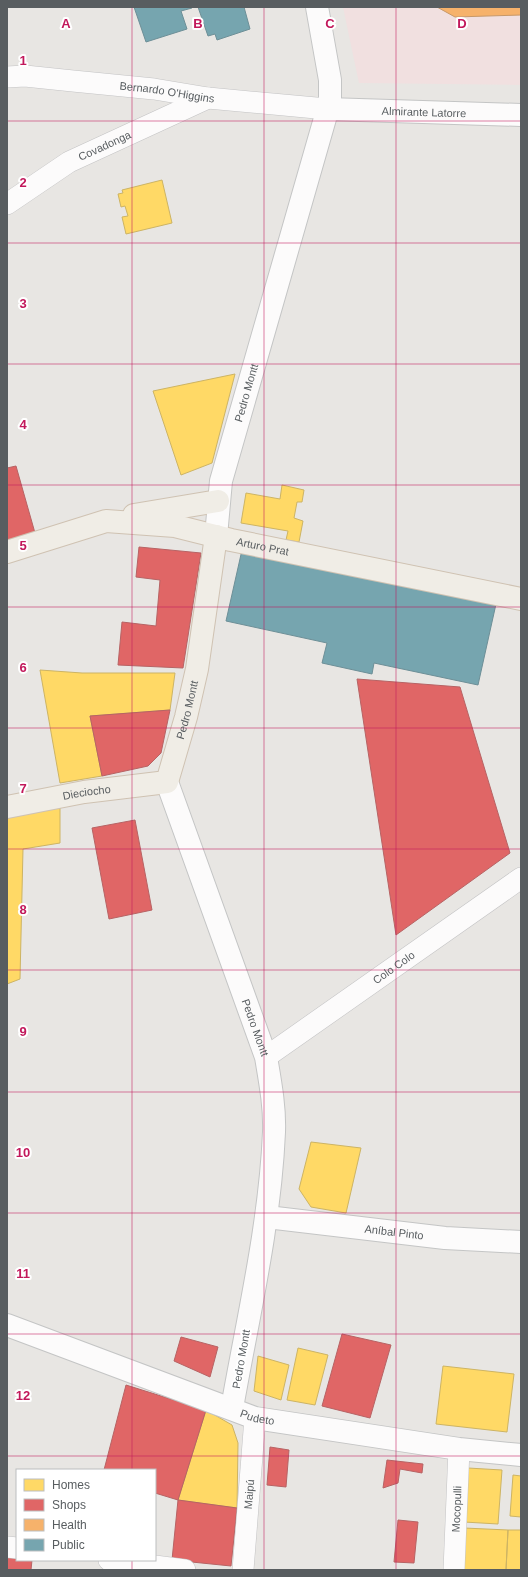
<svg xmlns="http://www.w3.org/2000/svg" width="528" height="1577" viewBox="0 0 528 1577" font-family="Helvetica,sans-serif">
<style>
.medical{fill:#f1e0e0}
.homes{fill:#ffd966;stroke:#cdb464}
.shops{fill:#e06666;stroke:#b76364}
.health{fill:#f6b26b;stroke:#c79868}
.public{fill:#76a5af;stroke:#6d8f97}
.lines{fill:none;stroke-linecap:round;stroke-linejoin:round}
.street-casing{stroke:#c3c3c4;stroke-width:22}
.secondary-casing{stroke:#c4c5c5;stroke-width:24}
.primary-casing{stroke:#cfc2b2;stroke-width:24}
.street{stroke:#fcfbfb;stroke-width:21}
.secondary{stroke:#fcfbfb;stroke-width:22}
.primary{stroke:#f0ede6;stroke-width:22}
.grid{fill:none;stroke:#c2185b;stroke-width:1;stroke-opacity:0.55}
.labels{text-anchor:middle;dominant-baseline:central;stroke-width:4;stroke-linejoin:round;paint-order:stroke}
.street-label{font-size:11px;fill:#585d60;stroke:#fff}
.grid-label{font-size:13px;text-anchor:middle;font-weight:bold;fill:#c2185b;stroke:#fff;stroke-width:4;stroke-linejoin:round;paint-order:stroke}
</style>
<rect width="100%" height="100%" fill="#e8e6e3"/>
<path class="medical" d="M 343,7 L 521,7 L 521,85 L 359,83 Z"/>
<path class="homes" d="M 162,180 L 172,223 L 126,234 L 122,217 L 128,216 L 125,206 L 121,207 L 118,194 L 123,193 L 122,190 Z
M 235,374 L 212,463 L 181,475 L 153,391 Z
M 282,485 L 304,490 L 302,502 L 297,502 L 294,518 L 303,521 L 299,542 L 286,540 L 288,531 L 241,523 L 246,493 L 280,499 Z
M 40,670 L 82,673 L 175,673 L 170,710 L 90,716 L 102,776 L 60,783 Z
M 60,805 L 60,843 L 23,849 L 20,979 L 7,984 L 7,814 Z
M 311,1142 L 361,1148 L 346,1213 L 311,1207 L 299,1189 Z
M 298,1348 L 328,1355 L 315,1405 L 287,1400 Z
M 258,1356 L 289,1365 L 281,1400 L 254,1391 Z
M 443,1366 L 514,1374 L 507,1432 L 436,1424 Z
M 206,1410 L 232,1425 L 238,1443 L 237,1508 L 178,1500 Z
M 468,1468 L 502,1470 L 498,1524 L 464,1522 Z
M 513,1475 L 521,1476 L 521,1517 L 510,1516 Z
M 464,1528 L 508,1530 L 506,1570 L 462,1570 Z
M 508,1530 L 521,1530 L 521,1570 L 506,1570 Z"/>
<path class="shops" d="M 16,466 L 35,533 L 7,541 L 7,468 Z
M 139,547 L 201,553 L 183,668 L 118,665 L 122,622 L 156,626 L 160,580 L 136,577 Z
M 357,679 L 460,687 L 510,853 L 396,935 Z
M 170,710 L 161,753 L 148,766 L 102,776 L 90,716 Z
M 135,820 L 152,910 L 109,919 L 92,828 Z
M 342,1334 L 391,1345 L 370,1418 L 322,1406 Z
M 181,1337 L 218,1347 L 210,1377 L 174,1361 Z
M 126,1385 L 206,1410 L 178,1500 L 155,1493 L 155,1470 L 104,1470 Z
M 270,1447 L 289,1450 L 286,1487 L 267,1485 Z
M 387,1460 L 423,1464 L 422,1473 L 400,1469 L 398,1483 L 383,1488 Z
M 178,1500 L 237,1508 L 231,1566 L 172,1560 Z
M 398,1520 L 418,1522 L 414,1563 L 394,1562 Z
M 7,1554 L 17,1555 L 17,1560 L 32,1560 L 31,1570 L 7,1570 Z"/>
<path class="health" d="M 437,7 L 521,7 L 521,15 L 455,17 Z"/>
<path class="public" d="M 134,7 L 192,7 L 192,8 L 181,11 L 187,29 L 146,42 Z
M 198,7 L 244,7 L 250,29 L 217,40 L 215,34 L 208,36 Z
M 242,550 L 496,604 L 478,685 L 374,663 L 372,674 L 322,663 L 327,643 L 226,621 Z"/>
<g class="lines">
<defs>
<g id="street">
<path id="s1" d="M 7,77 L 25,76 L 73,81 L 154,89 L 208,98 L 327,109"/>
<path id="s2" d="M 7,204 L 69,162 L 208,98"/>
<path id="s3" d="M 266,1057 L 521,878"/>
<path d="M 7,1547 L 17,1548"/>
<path d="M 109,1560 L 185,1570"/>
<path id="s4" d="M 243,1570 L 255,1418"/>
<path id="s5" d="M 454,1570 L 459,1449"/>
</g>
<g id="secondary">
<path id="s6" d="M 327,109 L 521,115"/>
<path id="s7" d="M 216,536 L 221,481 L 330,101 L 330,80 L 317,7"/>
<path id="s8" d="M 167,782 L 266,1057 C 270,1081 275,1107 274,1132 C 270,1225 248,1317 232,1408"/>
<path id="s9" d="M 267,1217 L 445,1238 L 521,1242"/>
<path id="s10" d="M 7,1325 L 255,1418 L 459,1449 L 521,1455"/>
</g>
<g id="primary">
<path d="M 134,515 L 218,501"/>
<path id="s11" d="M 7,552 L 106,521 L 175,526 L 231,540 L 521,599"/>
<path id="s12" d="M 7,807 L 84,792 L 167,782 L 186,717 L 197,669 L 216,536"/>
</g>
</defs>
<use href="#street" class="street-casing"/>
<use href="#secondary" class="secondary-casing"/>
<use href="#primary" class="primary-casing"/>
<use href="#street" class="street"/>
<use href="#secondary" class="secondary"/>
<use href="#primary" class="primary"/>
</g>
<path class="grid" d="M 132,7 L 132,1470M 264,7 L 264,1570M 396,7 L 396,1570M 7,121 L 521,121M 7,243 L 521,243M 7,364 L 521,364M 7,485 L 521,485M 7,607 L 521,607M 7,728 L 521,728M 7,849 L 521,849M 7,970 L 521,970M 7,1092 L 521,1092M 7,1213 L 521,1213M 7,1334 L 521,1334M 7,1456 L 521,1456M 132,1560 L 132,1570"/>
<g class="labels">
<g class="street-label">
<text stroke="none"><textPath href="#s1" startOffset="161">Bernardo O'Higgins</textPath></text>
<text stroke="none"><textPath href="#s6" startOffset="97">Almirante Latorre</textPath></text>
<text stroke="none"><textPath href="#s2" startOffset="114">Covadonga</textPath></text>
<text stroke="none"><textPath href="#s7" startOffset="147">Pedro Montt</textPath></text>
<text stroke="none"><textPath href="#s11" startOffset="263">Arturo Prat</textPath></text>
<text stroke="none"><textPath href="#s12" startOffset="237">Pedro Montt</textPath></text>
<text stroke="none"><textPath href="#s12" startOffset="81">Dieciocho</textPath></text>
<text stroke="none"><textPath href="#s3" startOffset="156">Colo Colo</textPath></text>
<text stroke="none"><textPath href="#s8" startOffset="261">Pedro Montt</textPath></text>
<text stroke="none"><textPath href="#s9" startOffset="128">Aníbal Pinto</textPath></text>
<text transform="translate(241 1359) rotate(-80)">Pedro Montt</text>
<text stroke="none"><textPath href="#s10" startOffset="267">Pudeto</textPath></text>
<text stroke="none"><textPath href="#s4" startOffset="76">Maipú</textPath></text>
<text stroke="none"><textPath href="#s5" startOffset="61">Mocopulli</textPath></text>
</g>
</g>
<g class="grid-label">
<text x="66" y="28">A</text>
<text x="198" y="28">B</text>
<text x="330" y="28">C</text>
<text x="462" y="28">D</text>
<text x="23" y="65">1</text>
<text x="23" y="187">2</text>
<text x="23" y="308">3</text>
<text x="23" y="429">4</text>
<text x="23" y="550">5</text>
<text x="23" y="672">6</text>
<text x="23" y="793">7</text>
<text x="23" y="914">8</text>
<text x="23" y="1036">9</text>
<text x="23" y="1157">10</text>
<text x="23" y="1278">11</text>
<text x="23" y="1400">12</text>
</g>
<rect width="528" height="1577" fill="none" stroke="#585d60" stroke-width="16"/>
<rect x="16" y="1469" width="140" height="92" fill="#ffffff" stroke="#bcbebf"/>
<rect x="24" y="1479" width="20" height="12" fill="#ffd966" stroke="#bcbebf"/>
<text x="52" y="1489" font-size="12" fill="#585d60">Homes</text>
<rect x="24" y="1499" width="20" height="12" fill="#e06666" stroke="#bcbebf"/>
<text x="52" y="1509" font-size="12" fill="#585d60">Shops</text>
<rect x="24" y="1519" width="20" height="12" fill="#f6b26b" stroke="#bcbebf"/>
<text x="52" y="1529" font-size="12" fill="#585d60">Health</text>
<rect x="24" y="1539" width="20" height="12" fill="#76a5af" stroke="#bcbebf"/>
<text x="52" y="1549" font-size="12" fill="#585d60">Public</text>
</svg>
